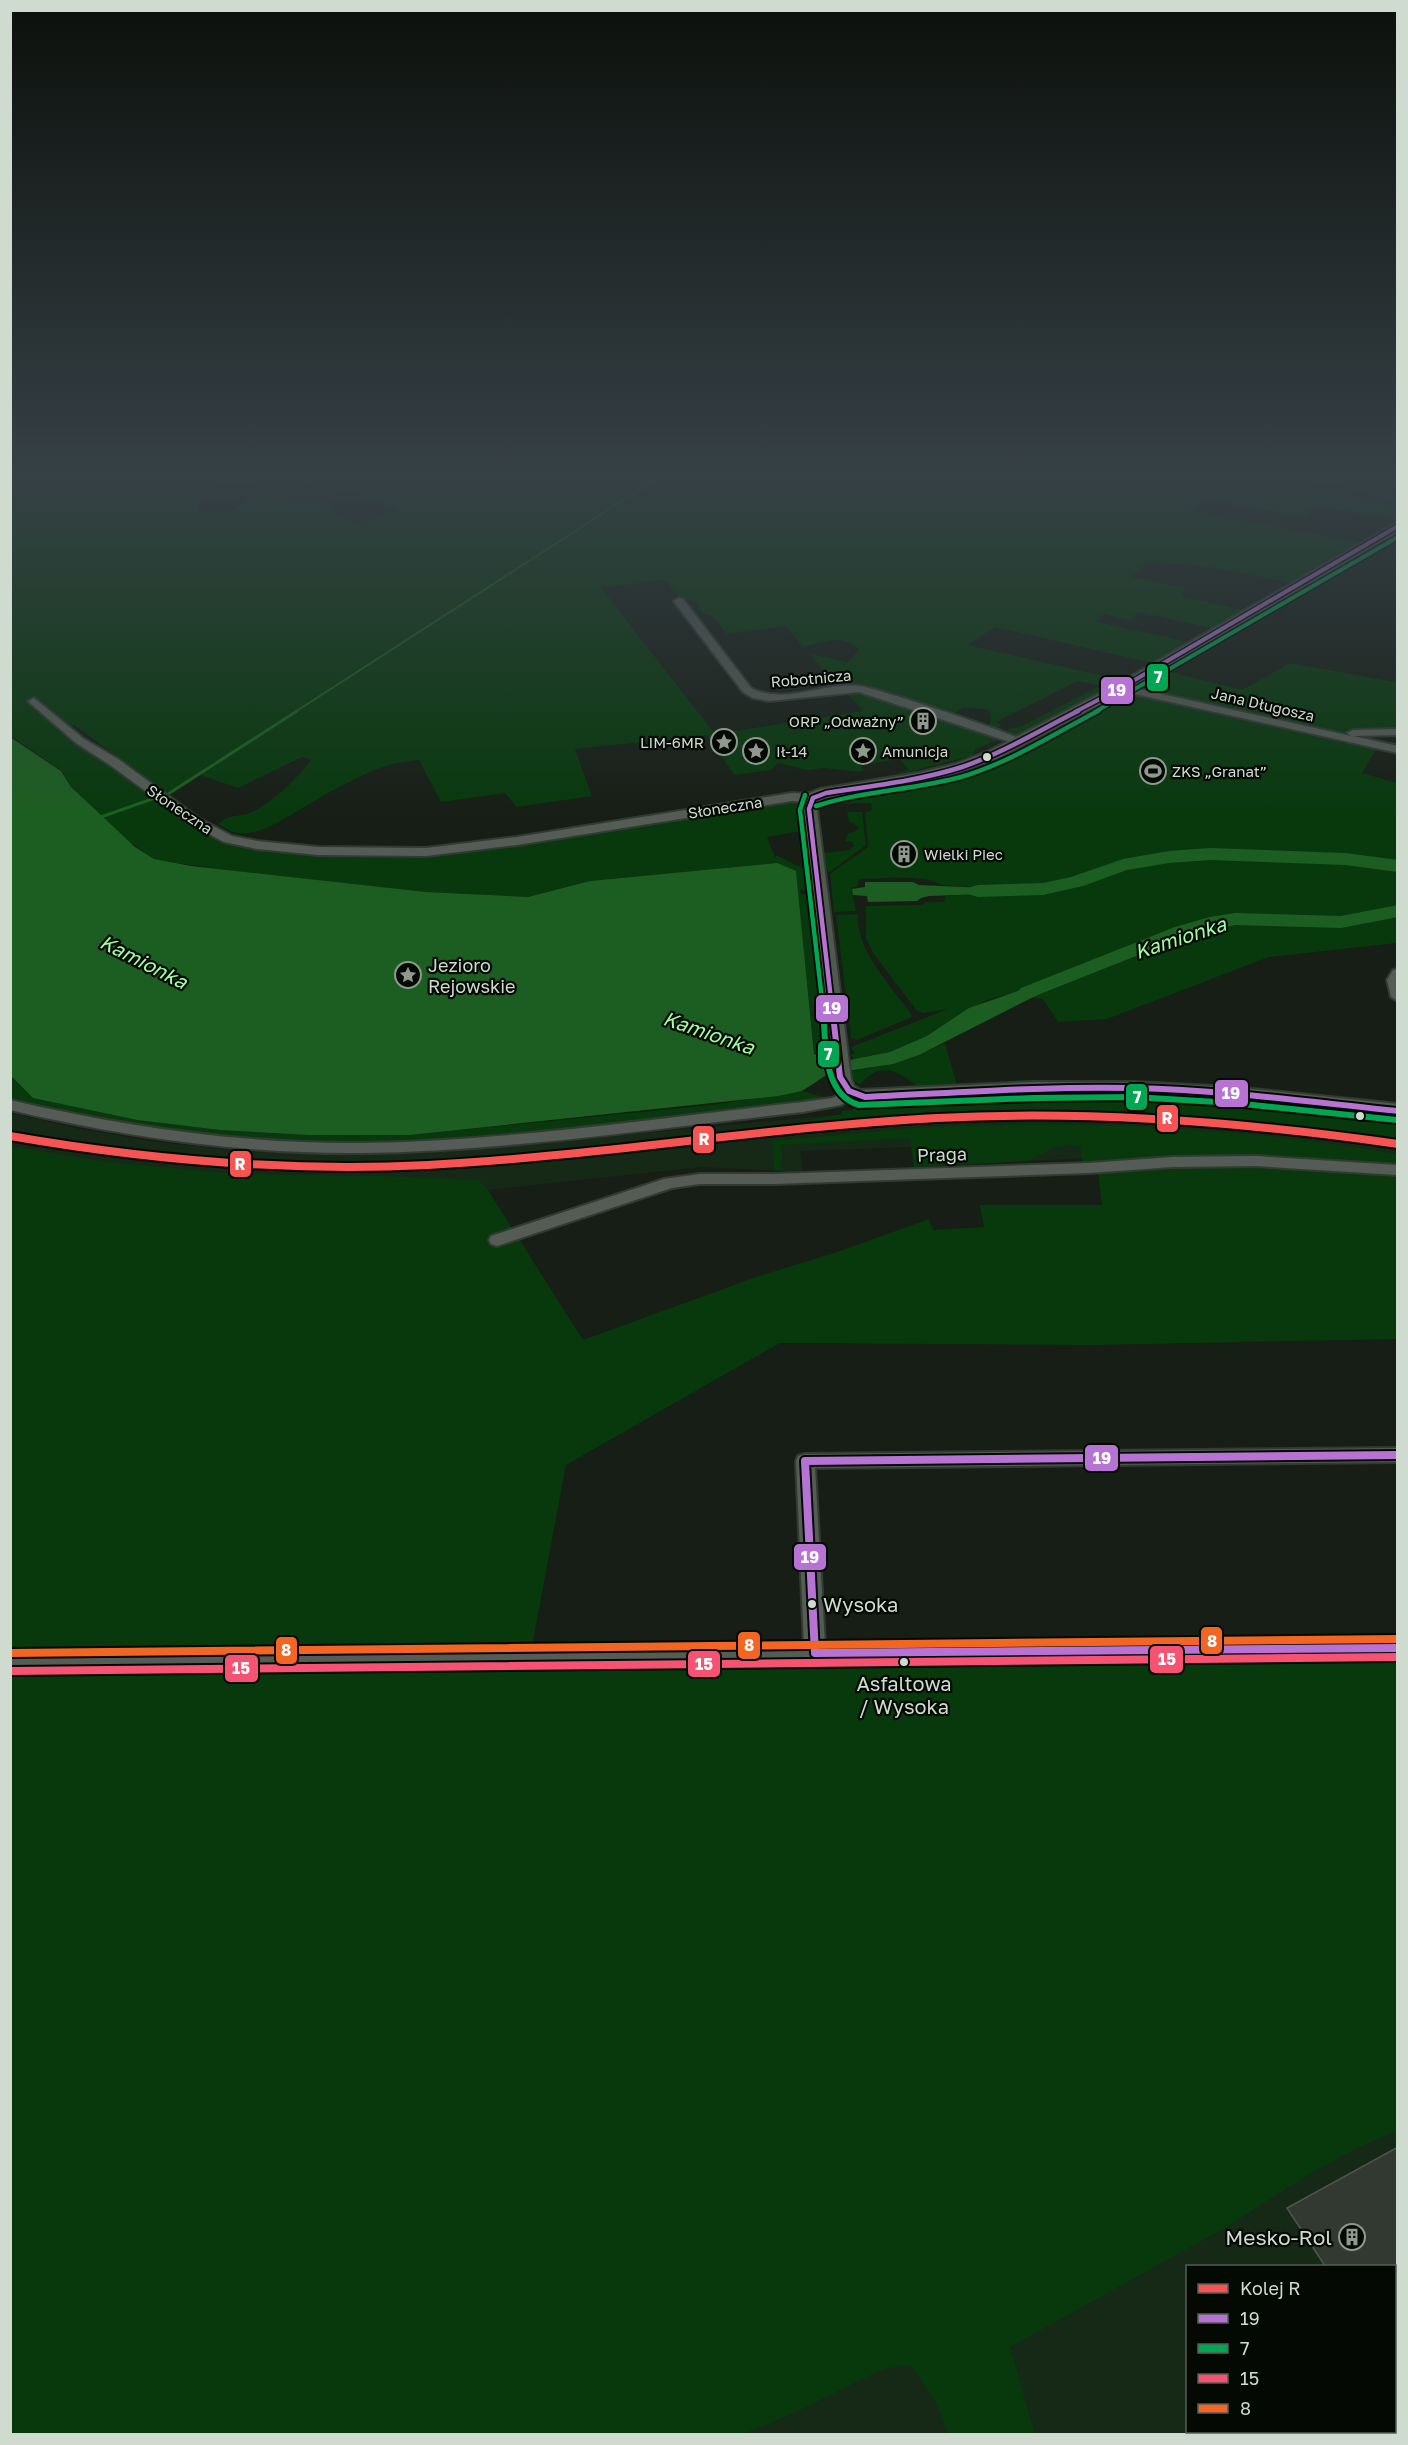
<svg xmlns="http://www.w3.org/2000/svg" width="1408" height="2445" viewBox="0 0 1408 2445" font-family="'Golos Text',sans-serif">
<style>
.built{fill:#162916;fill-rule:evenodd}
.green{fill:#07390c}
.water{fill:#1c5e21}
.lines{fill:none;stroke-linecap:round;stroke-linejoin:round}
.stream-far1{stroke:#1c5e21;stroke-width:2}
.stream{stroke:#1c5e21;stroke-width:3}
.river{fill:#1c5e21;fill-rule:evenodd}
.building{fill:#313931;stroke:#4e554d;stroke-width:1.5}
.street-casing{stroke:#333a33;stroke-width:4}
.secondary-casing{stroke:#333a33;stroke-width:4}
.street{fill:#555c55;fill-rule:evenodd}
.secondary{fill:#4f594f;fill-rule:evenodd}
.bus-1-far3-casing{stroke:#040904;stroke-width:7}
.bus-1-far2-casing{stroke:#040904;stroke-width:8}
.bus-1-far1-casing{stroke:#040904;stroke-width:10}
.bus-1-casing{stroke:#040904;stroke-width:12}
.bus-2-far2-casing{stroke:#040904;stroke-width:7}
.bus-2-far1-casing{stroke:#040904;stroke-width:8}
.bus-2-casing{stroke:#040904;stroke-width:10}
.bus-3-casing{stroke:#040904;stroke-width:12}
.bus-4-casing{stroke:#040904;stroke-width:12}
.bus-1-far3{stroke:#b673d3;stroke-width:4}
.bus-1-far2{stroke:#b673d3;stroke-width:4.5}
.bus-1-far1{stroke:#b673d3;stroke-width:6}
.bus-1{stroke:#b673d3;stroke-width:8}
.bus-2-far2{stroke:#00a651;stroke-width:4}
.bus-2-far1{stroke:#00a651;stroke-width:4.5}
.bus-2{stroke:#00a651;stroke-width:6}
.bus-3{stroke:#f65372;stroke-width:8}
.bus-4{stroke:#f26522;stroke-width:8}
.rail-1-casing{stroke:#040904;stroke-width:12}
.rail-1{stroke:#f65353;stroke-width:8}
.bus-dot{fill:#d0dbd0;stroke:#040904;stroke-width:2}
.labels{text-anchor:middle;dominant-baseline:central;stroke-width:4.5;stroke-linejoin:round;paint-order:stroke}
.far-street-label{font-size:15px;fill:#d0dbd0;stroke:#040904}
.far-poi-label{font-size:15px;fill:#d0dbd0;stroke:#040904;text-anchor:start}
.poi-label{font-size:18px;fill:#d0dbd0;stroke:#040904;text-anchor:start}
.street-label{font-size:18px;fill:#d0dbd0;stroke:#040904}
.water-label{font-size:20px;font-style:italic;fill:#a1fda1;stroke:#040904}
.near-bus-label{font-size:20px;fill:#d0dbd0;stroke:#040904;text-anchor:start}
.near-poi-label{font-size:21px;fill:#d0dbd0;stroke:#040904;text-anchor:end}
.line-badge{stroke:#040904;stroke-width:2}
.badge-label{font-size:16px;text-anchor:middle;font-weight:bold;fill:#fff}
</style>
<rect width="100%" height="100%" fill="#161e15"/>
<path class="built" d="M 1120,1101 L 1397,1126 L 1397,1164 L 1173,1154 L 918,1166 L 914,1147 L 800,1151 L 803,1172 L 701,1167 L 488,1190 L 11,1206 L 11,1113 L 80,1129 L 157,1142 L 242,1151 L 345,1155 L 464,1150 L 910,1108 Z
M 1397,2032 L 1397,2434 L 604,2434 ZM 1188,2266 L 1394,2266 L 1394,2432 L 1188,2432 Z"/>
<path class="green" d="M 10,477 L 265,477 L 248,484 L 203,487 L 199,498 L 198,512 L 229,514 L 254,493 L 282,494 L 302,482 L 290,477 L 322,477 L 289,491 L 285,500 L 317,500 L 333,512 L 355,524 L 401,510 L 358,494 L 340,493 L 328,486 C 346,480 366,480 386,477 L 1380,477 L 1368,491 L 1318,482 L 1310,490 L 1397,507 L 1398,520 L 1315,505 L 1304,517 L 1202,498 L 1190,511 L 1368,544 L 1299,584 L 1199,565 L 1146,563 L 1132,577 L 1186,588 L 1180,596 L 1252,612 L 1221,630 L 1138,612 L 1130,620 L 1104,614 L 1097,622 L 1198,644 L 1161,665 L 995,627 L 968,645 L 1130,682 L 1118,689 L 1078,681 L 996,722 L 1002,725 L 994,730 L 990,729 L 991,714 L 986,709 L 963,708 L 951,716 L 878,691 L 837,687 L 810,654 L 848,662 L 859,650 C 843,633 824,642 803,647 L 786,626 L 727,634 L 713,616 L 705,614 L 698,608 L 699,605 C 688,596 675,600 669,583 L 662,580 L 601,588 L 715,734 L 863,711 L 856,702 L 841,690 L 865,691 L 1002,738 L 974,750 L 975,752 L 971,756 L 900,774 L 899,772 L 909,770 L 900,759 L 860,765 L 864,770 L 860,772 L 824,768 L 808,770 L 778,763 L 771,770 L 734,775 L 707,735 L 575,749 L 592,796 L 517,807 L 505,793 L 441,802 L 419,760 C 365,763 315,804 267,828 C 248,835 235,837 219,824 C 227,814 239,817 250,813 C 269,805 300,777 311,759 L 302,757 L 238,788 L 200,775 L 169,795 L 132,771 L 130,766 L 74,725 L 63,729 L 235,844 L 426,854 L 476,851 L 797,802 L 801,807 L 802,831 L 767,837 L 775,858 L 776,855 L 806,870 L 808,890 L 800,890 L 801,894 L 808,895 L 825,1053 L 814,1053 L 796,872 L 777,863 L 590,881 L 528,897 L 426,892 L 249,873 L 154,860 L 119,834 L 71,787 L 62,771 L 11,736 L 10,503 L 13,501 L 11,500 Z
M 1290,663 L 1395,682 L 1397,676 L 1397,730 L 1327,732 L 1135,688 L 1163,670 L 1242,690 Z
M 1106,687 L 1110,689 L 1017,738 L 1005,733 L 1008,729 L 1020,727 L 1096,688 Z
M 1126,692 L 1378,746 L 1362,773 L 1397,783 L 1397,943 L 1269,957 L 1107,1019 L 1058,1022 L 1043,999 L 1003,995 L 985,1001 L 915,1045 L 856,1061 L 850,1055 L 855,1053 L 851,1047 L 948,1009 L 924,1013 L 917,1011 L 873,953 L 866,938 L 866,906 L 921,905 L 926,902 L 944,902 L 945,896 L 1009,892 L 1008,889 L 941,885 C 923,874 884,879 862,879 L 858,880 L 858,886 L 851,888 L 856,911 L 834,912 L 830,874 L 868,847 L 865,813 L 872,810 L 871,803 L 828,804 L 824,803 L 824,800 L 843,794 L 896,786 L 902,793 L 907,793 L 902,786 L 959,772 L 999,758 Z
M 847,812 L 862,812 L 866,845 L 828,873 L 824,853 L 849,850 L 854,846 L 852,842 L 845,841 L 848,833 L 856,831 L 859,827 L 849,821 Z
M 858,914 C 856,952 891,985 912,1015 L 910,1018 L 857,1040 L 851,1038 L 836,915 Z
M 945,1043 L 957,1086 L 919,1088 C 899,1071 880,1060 860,1085 L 853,1080 L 851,1071 C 886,1067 914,1058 945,1043 Z
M 10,1076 L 33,1098 L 137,1120 L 220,1130 L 308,1135 L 410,1135 L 712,1105 L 802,1091 L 827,1098 L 814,1102 L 437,1142 L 303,1144 L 169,1133 L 11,1102 Z
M 1022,1093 L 1172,1093 L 1344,1109 L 1345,1116 L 1372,1119 L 1372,1112 L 1397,1115 L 1398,1141 C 1187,1103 982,1104 771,1130 L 770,1127 L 842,1114 L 842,1111 L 852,1110 L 860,1102 Z
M 1032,1124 C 1155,1124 1277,1133 1397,1154 L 1398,1167 C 1294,1152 1187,1159 1083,1163 L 1080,1146 L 1069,1145 L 1053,1148 L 1028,1161 L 914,1167 L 910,1138 L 782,1145 L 781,1170 L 774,1170 L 772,1141 L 926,1127 Z
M 10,1146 L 101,1161 L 234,1174 L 380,1176 L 479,1180 L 488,1190 L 583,1340 L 759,1276 L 834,1253 L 929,1219 L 933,1230 L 984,1227 L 980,1205 L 1102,1205 L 1098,1173 C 1199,1167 1297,1163 1397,1176 L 1397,1339 L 1094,1345 L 780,1343 L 566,1465 L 531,1652 L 1397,1646 L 1397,2131 L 1359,2147 L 1306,2176 L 1225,2228 L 1010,2347 L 1035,2434 L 948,2434 L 936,2402 L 911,2365 L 883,2369 L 796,2412 L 744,2434 L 11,2434 Z"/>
<path class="water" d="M 10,737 L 61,771 L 71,787 L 135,847 L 154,859 L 191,866 L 426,892 L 528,897 L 590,881 L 777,863 L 796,871 L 814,1054 L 850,1060 L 890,1052 L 927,1036 L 969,1008 L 1055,978 L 1061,983 L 919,1055 L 893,1064 L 828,1074 L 802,1091 L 778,1096 L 410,1135 L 308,1135 L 220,1130 L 137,1120 L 33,1098 L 11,1076 Z
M 865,882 L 913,882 L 919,885 L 1008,889 L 1009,893 L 929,896 L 921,898 L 917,901 L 868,902 L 867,896 L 853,895 L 852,889 L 865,887 Z"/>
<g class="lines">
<path class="stream-far1" d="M 295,712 L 659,477"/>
<path class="stream" d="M 168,794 L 297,711
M 101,817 L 155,798"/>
<path class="river" d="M 1210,848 L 1345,853 L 1398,860 L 1398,872 L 1345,865 L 1210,860 L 1169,863 L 1127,870 L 1083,886 L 1043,895 L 978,897 L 971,895 L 968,891 L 971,887 L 978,885 L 1043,883 L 1071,877 L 1123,859 L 1169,851 Z
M 1398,905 L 1398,917 L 1341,928 L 1235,925 L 1189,935 L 1035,996 L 1028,998 L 1021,996 L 1018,992 L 1021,988 L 1175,927 L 1210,917 L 1235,913 L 1341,916 Z"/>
</g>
<path class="building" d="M 1398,2147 L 1398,2266 L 1325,2266 L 1287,2208 Z"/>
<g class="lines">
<defs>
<path id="street" d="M 679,598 L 683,599 L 751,688 C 785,706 824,681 860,686 C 876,688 1019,735 1026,742 L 1020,746 L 1016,744 L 859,692 L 769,701 L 753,698 L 743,692 L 675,603 L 674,601 Z
M 1121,685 L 1351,736 L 1347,733 L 1353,730 L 1398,729 L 1398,735 L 1353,736 L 1398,746 L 1398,753 L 1117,690 L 1117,686 Z
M 34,698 L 84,739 L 118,759 L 200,819 L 232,836 L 257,841 L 318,847 L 426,848 L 517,837 L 792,793 L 813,794 L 819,798 L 813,802 L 792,801 L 517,845 L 426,856 L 318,855 L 257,849 L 224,842 L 192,825 L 110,765 L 76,743 L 30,703 L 28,701 Z
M 1398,969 L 1398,1001 L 1391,997 L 1387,980 L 1393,970 Z
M 852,1089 L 860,1094 L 841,1105 L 803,1112 C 656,1128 509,1151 361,1153 C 242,1154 125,1137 10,1110 L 10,1100 C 126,1127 242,1144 361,1143 C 509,1141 656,1118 803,1102 L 832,1098 Z
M 1256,1156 L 1398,1165 L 1398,1175 L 1256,1166 L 1173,1167 L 1089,1173 L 774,1184 L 700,1184 L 672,1188 L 497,1246 L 491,1244 L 489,1240 L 491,1236 L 664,1179 L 700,1174 L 774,1174 L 1089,1163 L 1173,1157 Z
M 1398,1448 L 1398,1462 L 815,1468 L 825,1645 L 1398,1639 L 1398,1657 L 10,1671 L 10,1653 L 804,1645 L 796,1461 L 798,1456 L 805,1454 Z"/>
<path id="secondary" d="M 1398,522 L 1398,532 L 1126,691 L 1001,757 L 967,770 L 918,783 L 825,798 L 820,801 L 817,809 L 851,1079 L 854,1086 L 860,1090 L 1033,1082 L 1134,1082 L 1233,1087 L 1398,1104 L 1398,1117 L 1233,1100 L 1134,1094 L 1033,1095 L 865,1103 C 848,1101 836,1096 831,1079 L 801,809 L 807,794 L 820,789 L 918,773 L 955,764 L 989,751 L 1116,685 Z"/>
</defs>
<use href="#street" class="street-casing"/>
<use href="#secondary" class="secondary-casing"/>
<use href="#street" class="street"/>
<use href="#secondary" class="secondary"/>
<defs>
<path id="bus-1-far3" d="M 1075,712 L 1121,688 L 1398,526"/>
<path id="bus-1-far2" d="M 813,798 L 809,809 L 832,1008
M 813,798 L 826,793 C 871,786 918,781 962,767 C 1003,753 1040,730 1078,711"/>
<path id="bus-1-far1" d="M 832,1006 L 840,1077 L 849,1091 L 865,1097 C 955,1093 1044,1086 1134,1088 C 1223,1090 1310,1102 1398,1111"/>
<path id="bus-1" d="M 805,1461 L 1398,1455
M 805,1461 L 815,1653
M 815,1653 L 1398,1648"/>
<path id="bus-2-far2" d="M 1095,712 L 1398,537"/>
<path id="bus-2-far1" d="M 805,795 L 800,810 L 823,1008
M 816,806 C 862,791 913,790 961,777 C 1009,763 1054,734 1098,711"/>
<path id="bus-2" d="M 823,1006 C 826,1039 821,1094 859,1105 L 1033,1098 L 1134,1097 L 1233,1103 L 1397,1120"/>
<path id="bus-3" d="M 10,1671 L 1398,1657"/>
<path id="bus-4" d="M 10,1653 L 1398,1639"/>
</defs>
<use href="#bus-1-far3" class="bus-1-far3-casing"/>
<use href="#bus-1-far2" class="bus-1-far2-casing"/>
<use href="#bus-1-far1" class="bus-1-far1-casing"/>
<use href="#bus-1" class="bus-1-casing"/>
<use href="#bus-2-far2" class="bus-2-far2-casing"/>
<use href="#bus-2-far1" class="bus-2-far1-casing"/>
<use href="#bus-2" class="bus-2-casing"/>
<use href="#bus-3" class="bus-3-casing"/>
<use href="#bus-4" class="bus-4-casing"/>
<use href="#bus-1-far3" class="bus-1-far3"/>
<use href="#bus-1-far2" class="bus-1-far2"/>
<use href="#bus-1-far1" class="bus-1-far1"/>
<use href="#bus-1" class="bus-1"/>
<use href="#bus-2-far2" class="bus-2-far2"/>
<use href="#bus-2-far1" class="bus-2-far1"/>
<use href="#bus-2" class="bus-2"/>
<use href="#bus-3" class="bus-3"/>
<use href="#bus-4" class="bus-4"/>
<defs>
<path id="rail-1" d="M 10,1136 C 148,1160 288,1172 428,1165 C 599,1156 767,1127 937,1118 C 1092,1110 1245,1122 1398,1144"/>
</defs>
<use href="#rail-1" class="rail-1-casing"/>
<use href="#rail-1" class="rail-1"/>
</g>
<linearGradient id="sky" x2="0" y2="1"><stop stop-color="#0c100c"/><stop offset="0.58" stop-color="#364146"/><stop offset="1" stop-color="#364146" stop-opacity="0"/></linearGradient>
<rect width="1408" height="819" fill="url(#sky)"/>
<defs>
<symbol id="building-ring" viewBox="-11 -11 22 22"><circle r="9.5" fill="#040904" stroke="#8f998f" stroke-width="1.5"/><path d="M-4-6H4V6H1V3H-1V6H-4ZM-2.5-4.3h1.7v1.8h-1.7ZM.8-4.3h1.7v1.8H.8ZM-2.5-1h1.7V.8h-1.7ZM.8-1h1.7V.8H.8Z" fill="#8f998f"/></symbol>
<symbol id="sight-ring" viewBox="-11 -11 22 22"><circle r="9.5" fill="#040904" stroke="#8f998f" stroke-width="1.5"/><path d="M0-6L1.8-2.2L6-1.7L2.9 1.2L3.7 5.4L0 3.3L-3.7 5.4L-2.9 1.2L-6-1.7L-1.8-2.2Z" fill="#8f998f"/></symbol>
<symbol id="stadium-ring" viewBox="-11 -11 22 22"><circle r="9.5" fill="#040904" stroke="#8f998f" stroke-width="1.5"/><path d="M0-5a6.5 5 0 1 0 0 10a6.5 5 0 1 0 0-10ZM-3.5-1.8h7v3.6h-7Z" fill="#8f998f"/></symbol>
</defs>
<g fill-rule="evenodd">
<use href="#building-ring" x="908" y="706" width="30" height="30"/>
<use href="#sight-ring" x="709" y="727" width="30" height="30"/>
<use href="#sight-ring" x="741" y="736" width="30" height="30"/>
<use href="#sight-ring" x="848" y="736" width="30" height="30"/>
<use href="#stadium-ring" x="1138" y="756" width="30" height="30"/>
<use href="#building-ring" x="889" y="839" width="30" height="30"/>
<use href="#sight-ring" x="393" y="960" width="30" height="30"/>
<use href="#building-ring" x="1337" y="2222" width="30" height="30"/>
</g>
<g class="bus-dot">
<circle cx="987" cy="757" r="5"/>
<circle cx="1360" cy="1116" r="5"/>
<circle cx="812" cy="1604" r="5"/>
<circle cx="904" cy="1662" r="5"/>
</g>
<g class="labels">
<g class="far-street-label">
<text transform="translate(811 678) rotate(-5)">Robotnicza</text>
<text transform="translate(1263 704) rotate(13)">Jana Długosza</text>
<text transform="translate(725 807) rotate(-9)">Słoneczna</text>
<text transform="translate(180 809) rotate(34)">Słoneczna</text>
</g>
<g class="far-poi-label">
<text x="904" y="721" text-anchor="end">ORP „Odważny”</text>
<text x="704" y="742" text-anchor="end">LIM-6MR</text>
<text x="776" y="751">Ił-14</text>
<text x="882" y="751">Amunicja</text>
<text x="1172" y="771">ZKS „Granat”</text>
<text x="924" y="854">Wielki Piec</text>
</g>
<g class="poi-label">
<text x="428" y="965">Jezioro<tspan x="428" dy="21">Rejowskie</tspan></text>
</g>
<g class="street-label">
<text transform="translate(942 1154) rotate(-2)">Praga</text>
</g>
<g class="water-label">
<text transform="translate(1180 937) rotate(-18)">Kamionka</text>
<text transform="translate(144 961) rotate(27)">Kamionka</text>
<text transform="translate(709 1032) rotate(19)">Kamionka</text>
</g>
<g class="near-bus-label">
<text x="823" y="1604">Wysoka</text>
<text x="904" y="1683" text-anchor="middle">Asfaltowa<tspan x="904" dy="23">/ Wysoka</tspan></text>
</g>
<g class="near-poi-label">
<text x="1332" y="2237">Mesko-Rol</text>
</g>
</g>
<g class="line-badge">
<rect x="1146" y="663" width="23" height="29" rx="6" fill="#00a651"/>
<rect x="1100" y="676" width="34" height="29" rx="6" fill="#b673d3"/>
<rect x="815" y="994" width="34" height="29" rx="6" fill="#b673d3"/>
<rect x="817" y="1040" width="23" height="28" rx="6" fill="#00a651"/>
<rect x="1214" y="1079" width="35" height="29" rx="6" fill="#b673d3"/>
<rect x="1125" y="1083" width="23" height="28" rx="6" fill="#00a651"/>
<rect x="1156" y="1104" width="23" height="29" rx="6" fill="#f65353"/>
<rect x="692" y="1125" width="23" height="29" rx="6" fill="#f65353"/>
<rect x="229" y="1150" width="23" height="28" rx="6" fill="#f65353"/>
<rect x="1084" y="1444" width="35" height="28" rx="6" fill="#b673d3"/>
<rect x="793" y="1543" width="34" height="28" rx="6" fill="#b673d3"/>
<rect x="1200" y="1626" width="23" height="29" rx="6" fill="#f26522"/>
<rect x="737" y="1631" width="24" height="29" rx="6" fill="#f26522"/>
<rect x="275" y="1636" width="23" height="29" rx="6" fill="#f26522"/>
<rect x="1149" y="1645" width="35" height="29" rx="6" fill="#f65372"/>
<rect x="687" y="1650" width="34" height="28" rx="6" fill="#f65372"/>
<rect x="224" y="1654" width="35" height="29" rx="6" fill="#f65372"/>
</g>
<g class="badge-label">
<text x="1158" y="683">7</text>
<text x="1117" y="696">19</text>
<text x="832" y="1014">19</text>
<text x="828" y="1060">7</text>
<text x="1231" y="1099">19</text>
<text x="1137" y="1103">7</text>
<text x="1167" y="1124">R</text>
<text x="704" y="1145">R</text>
<text x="240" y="1170">R</text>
<text x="1102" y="1464">19</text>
<text x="810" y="1563">19</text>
<text x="1212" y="1647">8</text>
<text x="749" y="1651">8</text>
<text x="286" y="1656">8</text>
<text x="1167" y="1665">15</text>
<text x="704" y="1670">15</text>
<text x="241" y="1674">15</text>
</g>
<rect width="1408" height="2445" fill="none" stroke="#d0dbd0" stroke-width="24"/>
<rect x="1186" y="2265" width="210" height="168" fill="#040904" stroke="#565d56" stroke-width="1.5"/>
<rect x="1198" y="2284" width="30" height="9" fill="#f65353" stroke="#565d56" stroke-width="1.5"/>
<text x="1240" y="2295" font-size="18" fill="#d0dbd0">Kolej R</text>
<rect x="1198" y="2314" width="30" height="9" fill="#b673d3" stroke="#565d56" stroke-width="1.5"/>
<text x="1240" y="2325" font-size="18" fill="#d0dbd0">19</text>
<rect x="1198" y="2344" width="30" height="9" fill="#00a651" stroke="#565d56" stroke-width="1.5"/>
<text x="1240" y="2355" font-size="18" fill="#d0dbd0">7</text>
<rect x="1198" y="2374" width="30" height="9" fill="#f65372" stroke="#565d56" stroke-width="1.5"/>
<text x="1240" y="2385" font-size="18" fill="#d0dbd0">15</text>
<rect x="1198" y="2404" width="30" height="9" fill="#f26522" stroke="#565d56" stroke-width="1.5"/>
<text x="1240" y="2415" font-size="18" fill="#d0dbd0">8</text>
</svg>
